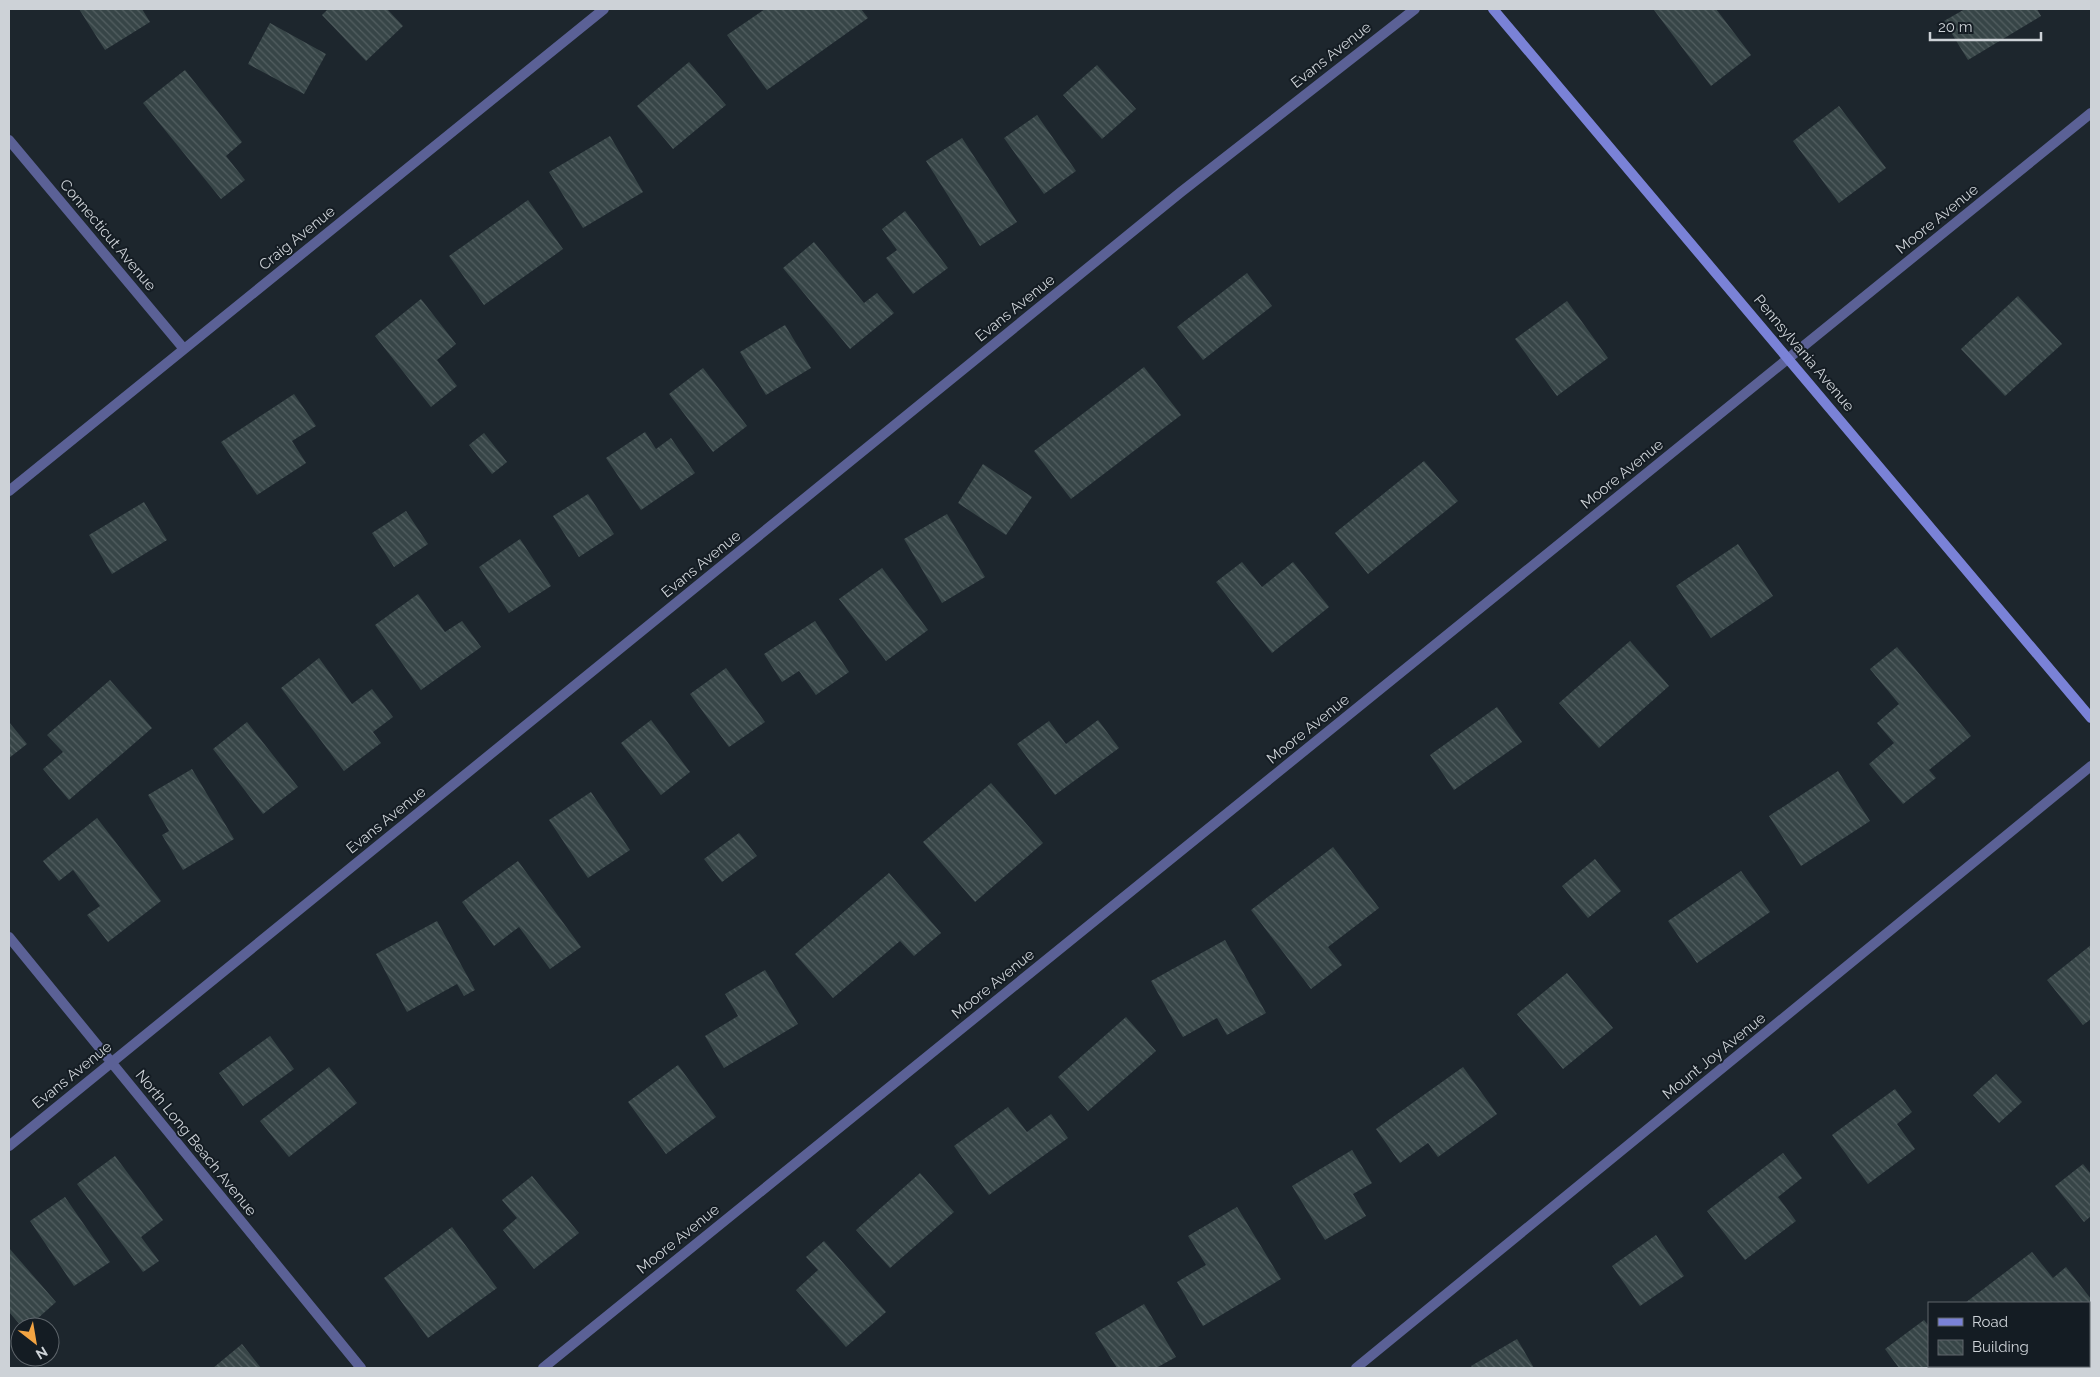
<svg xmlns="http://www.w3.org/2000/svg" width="2100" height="1377" viewBox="0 0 2100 1377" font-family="Raleway,sans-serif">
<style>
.building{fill:url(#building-back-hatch)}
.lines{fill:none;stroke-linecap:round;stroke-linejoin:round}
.street{stroke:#5b6196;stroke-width:10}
.secondary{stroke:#7a82d7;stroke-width:10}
.labels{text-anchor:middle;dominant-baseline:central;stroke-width:4;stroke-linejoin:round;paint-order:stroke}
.street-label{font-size:15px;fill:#cdd2d7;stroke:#141c23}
</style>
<defs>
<pattern id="building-back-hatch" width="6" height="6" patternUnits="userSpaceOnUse" patternTransform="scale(1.25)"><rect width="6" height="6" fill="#374547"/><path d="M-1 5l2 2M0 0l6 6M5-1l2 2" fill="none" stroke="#535f61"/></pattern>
</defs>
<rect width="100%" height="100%" fill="#1d262d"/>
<path class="building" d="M 79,9 L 142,9 L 150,22 L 105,50 Z
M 328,9 L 387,9 L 403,26 L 366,61 L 322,15 Z
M 765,9 L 861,9 L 868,18 L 767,90 L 727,35 Z
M 1655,9 L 1716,9 L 1751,55 L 1711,86 L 1654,10 Z
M 1965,9 L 2037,9 L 2041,16 L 1968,60 L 1944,21 Z
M 270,23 L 326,54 L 304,94 L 248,64 Z
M 689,62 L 726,105 L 673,149 L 637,106 Z
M 1097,65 L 1136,109 L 1102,139 L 1063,95 Z
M 185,70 L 242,142 L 226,156 L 245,180 L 221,199 L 143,103 Z
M 1839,106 L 1886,168 L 1839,203 L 1793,141 Z
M 1037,115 L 1076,171 L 1044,194 L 1004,138 Z
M 610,136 L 643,192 L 583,228 L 549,172 Z
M 962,138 L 1017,222 L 980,246 L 926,161 Z
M 528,200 L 563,249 L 484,305 L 449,256 Z
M 905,211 L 948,268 L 913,294 L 886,258 L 897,250 L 882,229 Z
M 814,242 L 864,303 L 877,293 L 894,313 L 850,349 L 783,268 Z
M 1247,273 L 1272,306 L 1203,360 L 1177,327 Z
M 2018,296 L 2062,344 L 2005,396 L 1961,349 Z
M 421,299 L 456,344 L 437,360 L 457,386 L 431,407 L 375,336 Z
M 1567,301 L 1608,358 L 1557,396 L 1515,339 Z
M 785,325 L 811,368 L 766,395 L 740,352 Z
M 1144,367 L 1181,415 L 1071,499 L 1034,451 Z
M 703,368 L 747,426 L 713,452 L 669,394 Z
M 294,394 L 316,426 L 292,441 L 306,463 L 257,495 L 221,442 Z
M 645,432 L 656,449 L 671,438 L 695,473 L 641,510 L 606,458 Z
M 484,433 L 507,462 L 492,474 L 469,445 Z
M 1424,461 L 1458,501 L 1368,574 L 1335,533 Z
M 983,464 L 1032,497 L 1006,535 L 958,503 Z
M 588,494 L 614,534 L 579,557 L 553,516 Z
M 144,502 L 167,540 L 112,574 L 89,535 Z
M 406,511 L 428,544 L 394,567 L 372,533 Z
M 947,514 L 985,577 L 942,603 L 904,539 Z
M 520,539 L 551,586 L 509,613 L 479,567 Z
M 1738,544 L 1773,596 L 1711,638 L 1676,586 Z
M 1242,562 L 1262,587 L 1293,562 L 1329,607 L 1272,653 L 1216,582 Z
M 882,568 L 928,630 L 886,661 L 839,599 Z
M 418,594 L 445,632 L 462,621 L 481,647 L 421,690 L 375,625 Z
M 815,621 L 849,672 L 816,695 L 799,671 L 782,682 L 764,654 Z
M 1630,641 L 1669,686 L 1599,748 L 1559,703 Z
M 1897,647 L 1971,736 L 1929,770 L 1936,778 L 1903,804 L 1869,764 L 1894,743 L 1877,723 L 1899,704 L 1870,669 Z
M 319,658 L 352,704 L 372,689 L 393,717 L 373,732 L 381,743 L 344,771 L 281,688 Z
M 726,668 L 765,722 L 729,747 L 690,694 Z
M 110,680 L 152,728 L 69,800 L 43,769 L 63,752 L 47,735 Z
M 1497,707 L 1522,742 L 1454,790 L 1430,755 Z
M 651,720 L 690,772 L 661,795 L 621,743 Z
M 1098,720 L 1119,748 L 1055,795 L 1017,744 L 1049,721 L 1066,744 Z
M 9,722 L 27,744 L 9,758 Z
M 247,722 L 298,787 L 263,814 L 213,749 Z
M 192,769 L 234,839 L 183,870 L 162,835 L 169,831 L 148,795 Z
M 1838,771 L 1870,821 L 1801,866 L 1769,816 Z
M 991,783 L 1043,843 L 975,902 L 923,842 Z
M 591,792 L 630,850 L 588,878 L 549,820 Z
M 97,818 L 161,901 L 108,942 L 87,915 L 100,906 L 73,870 L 59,881 L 43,861 Z
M 739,833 L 757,856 L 722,882 L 704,859 Z
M 1333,847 L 1379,908 L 1328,947 L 1342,965 L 1311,989 L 1251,910 Z
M 1595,859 L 1621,891 L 1588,918 L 1562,886 Z
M 518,861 L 581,947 L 550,969 L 519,927 L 494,946 L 462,902 Z
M 1741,871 L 1770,912 L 1697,963 L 1668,921 Z
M 889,873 L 941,933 L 914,956 L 900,941 L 833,998 L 795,954 Z
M 437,921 L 475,990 L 464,996 L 457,984 L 407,1012 L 376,954 Z
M 1225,940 L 1266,1013 L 1227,1035 L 1217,1018 L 1183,1037 L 1151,981 Z
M 2091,945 L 2091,1019 L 2083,1025 L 2047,980 Z
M 765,970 L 798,1024 L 724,1068 L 705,1036 L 738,1016 L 725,994 Z
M 1567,973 L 1613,1028 L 1563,1069 L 1517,1014 Z
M 1126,1017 L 1156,1051 L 1088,1111 L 1058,1077 Z
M 270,1036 L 294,1069 L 243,1106 L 219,1073 Z
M 678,1065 L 716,1117 L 666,1154 L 628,1102 Z
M 329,1067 L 357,1103 L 289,1157 L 260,1121 Z
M 1463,1067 L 1497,1114 L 1438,1157 L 1428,1143 L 1400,1163 L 1376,1129 Z
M 1996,1074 L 2022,1102 L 1999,1123 L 1973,1095 Z
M 1895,1089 L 1912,1112 L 1897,1124 L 1915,1149 L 1868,1184 L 1832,1135 Z
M 1008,1107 L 1027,1132 L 1051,1114 L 1068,1138 L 989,1195 L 954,1146 Z
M 1352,1150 L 1372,1183 L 1353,1194 L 1366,1216 L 1325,1240 L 1292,1186 Z
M 1783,1153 L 1802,1178 L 1778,1197 L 1796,1221 L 1745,1260 L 1707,1211 Z
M 115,1156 L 163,1220 L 141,1237 L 159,1261 L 143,1272 L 77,1184 Z
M 2083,1164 L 2091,1174 L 2091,1216 L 2084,1222 L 2055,1186 Z
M 920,1173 L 954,1212 L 890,1268 L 856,1230 Z
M 532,1176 L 579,1233 L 534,1269 L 503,1230 L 517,1218 L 502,1200 Z
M 65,1197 L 110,1262 L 74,1286 L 30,1221 Z
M 1237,1207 L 1281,1279 L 1203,1326 L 1177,1282 L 1206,1265 L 1188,1236 Z
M 452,1227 L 497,1288 L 428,1338 L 384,1278 Z
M 1656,1235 L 1684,1276 L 1640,1306 L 1612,1266 Z
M 824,1241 L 886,1312 L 846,1347 L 796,1290 L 818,1270 L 806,1257 Z
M 9,1248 L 56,1302 L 28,1327 L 22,1327 L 9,1312 Z
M 2032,1252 L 2053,1278 L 2066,1267 L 2091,1299 L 2091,1311 L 2089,1313 L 2089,1303 L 1965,1303 Z
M 1144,1304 L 1176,1357 L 1156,1368 L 1117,1368 L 1095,1333 Z
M 1924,1320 L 1929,1326 L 1929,1366 L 1958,1366 L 1960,1368 L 1899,1368 L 1885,1349 Z
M 1517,1339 L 1534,1368 L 1473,1368 L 1471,1366 Z
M 242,1344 L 261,1368 L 213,1368 Z"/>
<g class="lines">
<path class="street" d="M 9,140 L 184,349
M 9,491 L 604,9
M 9,937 L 361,1368
M 9,1146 L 1181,192 L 1415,9
M 543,1368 L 2091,113
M 1356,1368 L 2091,766"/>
<path class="secondary" d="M 1493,9 L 2091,718"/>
</g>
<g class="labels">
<g class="street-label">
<text transform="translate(1331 55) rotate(-38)">Evans Avenue</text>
<text transform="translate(1937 219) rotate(-39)">Moore Avenue</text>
<text transform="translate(108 235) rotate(50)">Connecticut Avenue</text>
<text transform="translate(297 238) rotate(-39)">Craig Avenue</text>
<text transform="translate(1015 308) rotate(-39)">Evans Avenue</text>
<text transform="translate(1804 353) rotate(50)">Pennsylvania Avenue</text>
<text transform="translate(1622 474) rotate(-39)">Moore Avenue</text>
<text transform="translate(701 564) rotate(-39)">Evans Avenue</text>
<text transform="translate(1308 729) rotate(-39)">Moore Avenue</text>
<text transform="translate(386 820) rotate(-39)">Evans Avenue</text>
<text transform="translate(993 984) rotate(-39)">Moore Avenue</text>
<text transform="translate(1714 1056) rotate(-39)">Mount Joy Avenue</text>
<text transform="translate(72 1075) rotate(-39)">Evans Avenue</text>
<text transform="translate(196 1143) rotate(51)">North Long Beach Avenue</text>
<text transform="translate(678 1239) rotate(-39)">Moore Avenue</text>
</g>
</g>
<rect width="2100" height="1377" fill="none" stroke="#cdd2d7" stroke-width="20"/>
<rect x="1928" y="1302" width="162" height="65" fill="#141c23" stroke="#5e656b"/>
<rect x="1938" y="1318" width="25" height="8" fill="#7a82d7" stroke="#5e656b"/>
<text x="1972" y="1327" font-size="15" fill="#cdd2d7">Road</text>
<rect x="1938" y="1340" width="25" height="15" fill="url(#building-back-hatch)" stroke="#5e656b"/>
<text x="1972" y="1352" font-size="15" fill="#cdd2d7">Building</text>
<g transform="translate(35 1342) rotate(149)"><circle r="24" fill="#141c23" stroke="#5e656b"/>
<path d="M0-4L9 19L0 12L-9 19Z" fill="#f3a442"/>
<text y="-8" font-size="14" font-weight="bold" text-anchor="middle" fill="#cdd2d7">N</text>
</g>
<path d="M1930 32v8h111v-8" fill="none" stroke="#cdd2d7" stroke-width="2.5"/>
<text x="1938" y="32" font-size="15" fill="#cdd2d7" stroke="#141c23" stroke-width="4" paint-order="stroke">20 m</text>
</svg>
